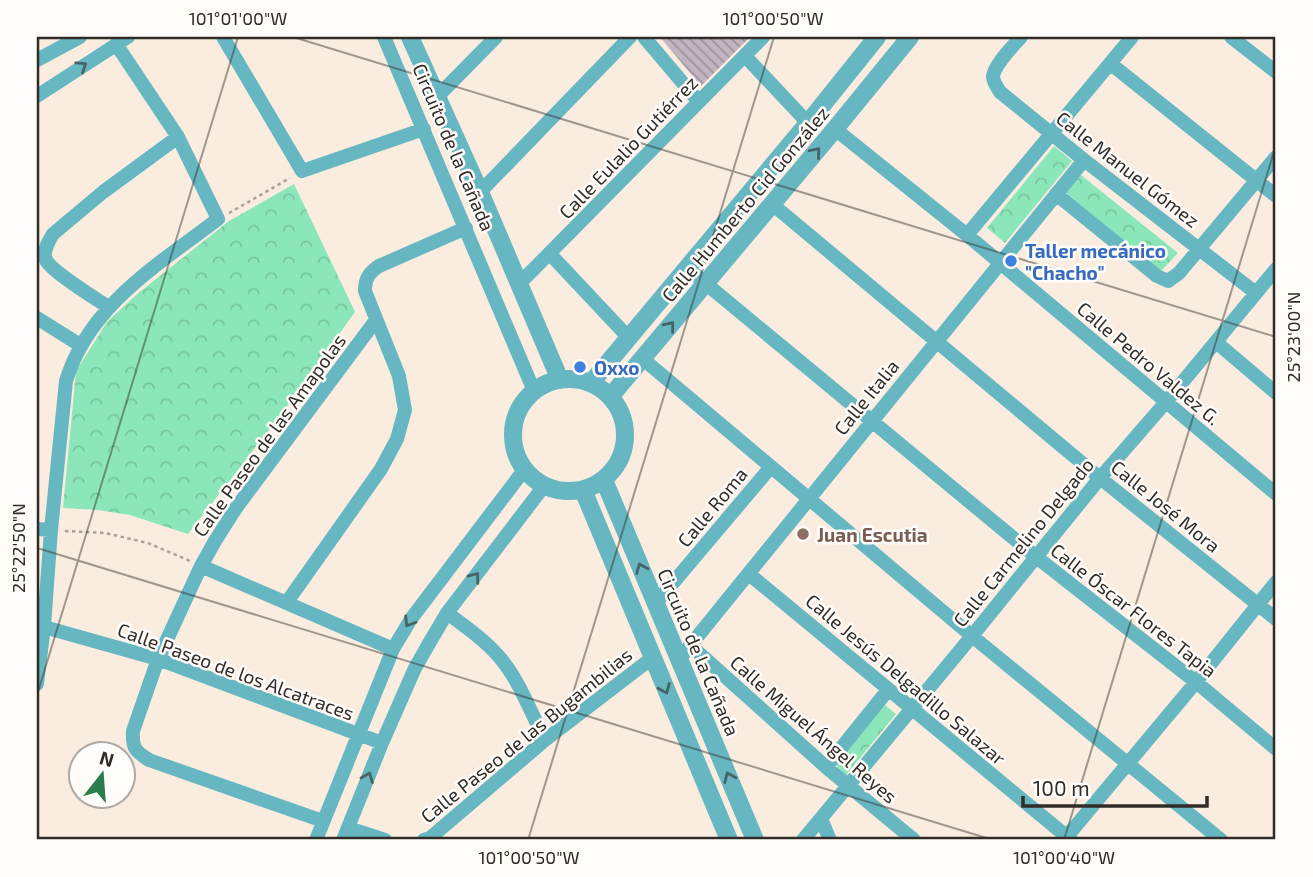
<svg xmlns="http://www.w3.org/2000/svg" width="1313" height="877" viewBox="0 0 1313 877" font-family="'Exo 2',sans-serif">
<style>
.park{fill:url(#park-crowns)}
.building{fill:url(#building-back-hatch)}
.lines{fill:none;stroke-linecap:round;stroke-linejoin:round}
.path{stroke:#aba197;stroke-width:2.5;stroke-dasharray:3.5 3.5;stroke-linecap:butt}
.minor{stroke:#66b7c2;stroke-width:14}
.tertiary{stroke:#66b7c2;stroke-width:18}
.oneway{stroke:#466465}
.ticks{fill:none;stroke:#312c27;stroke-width:2;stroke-opacity:0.45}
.shop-dot{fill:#3f7fe0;stroke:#fffcf9;stroke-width:2.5}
.education-dot{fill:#8d6e63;stroke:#fffcf9;stroke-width:2.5}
.labels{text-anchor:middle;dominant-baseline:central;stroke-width:5;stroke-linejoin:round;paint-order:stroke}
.street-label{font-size:19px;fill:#312c27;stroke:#fffcf9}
.shop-label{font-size:19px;font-weight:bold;fill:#366cbe;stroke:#fffcf9;text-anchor:start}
.education-label{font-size:19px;font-weight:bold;fill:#785e54;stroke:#fffcf9;text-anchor:start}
.neatline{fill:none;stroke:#312c27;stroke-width:2.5}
.ticks-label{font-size:18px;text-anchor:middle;fill:#312c27}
</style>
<defs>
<pattern id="park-crowns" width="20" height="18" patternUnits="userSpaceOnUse" patternTransform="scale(1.75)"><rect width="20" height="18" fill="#8be6b9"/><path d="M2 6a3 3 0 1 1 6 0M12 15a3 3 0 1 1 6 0" fill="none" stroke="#78c59f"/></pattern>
<pattern id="building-back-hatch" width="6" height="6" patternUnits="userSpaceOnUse" patternTransform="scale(1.75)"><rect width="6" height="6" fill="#c2b5c1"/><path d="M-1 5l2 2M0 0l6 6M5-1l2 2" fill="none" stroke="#9e939d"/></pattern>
</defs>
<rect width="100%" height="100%" fill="#faede0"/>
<path class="park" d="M 1054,146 L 1072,161 L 1005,243 L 987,228 Z
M 1081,175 L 1178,253 L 1161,271 L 1065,192 Z
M 294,184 L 355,312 L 280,416 L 188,534 L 130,515 L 98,510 L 63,508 L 76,371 L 107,322 L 136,295 L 229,221 Z
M 885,705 L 896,714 L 846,775 L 836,765 Z"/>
<path class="building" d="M 660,37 L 750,37 L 701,86 Z"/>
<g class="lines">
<path class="path" d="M 229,213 L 290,178
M 65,531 L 105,533 L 148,543 L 190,561"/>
<path class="minor" d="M 223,37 L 302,171 L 424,129
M 384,37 L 534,391
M 644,37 L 699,102
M 1021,37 C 1013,46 995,64 993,76 C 993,82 997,87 1000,92 L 1084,160 L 1256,293
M 1231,37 L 1276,72
M 745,56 L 808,123
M 37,60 L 80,37
M 1111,64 L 1276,196
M 37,96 L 128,37
M 437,97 L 496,37
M 835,129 L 967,235 L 1276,494
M 480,192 L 630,37
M 1056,194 L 1157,276 L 1168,281 L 1179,273 L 1276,157
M 772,204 L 1100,478 L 1276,619
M 967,235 L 1132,37
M 550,254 L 629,338
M 687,268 L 1035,556 L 1196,682 L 1276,749
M 519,284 L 763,37
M 108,307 C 95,298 52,272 46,260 C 42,251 49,241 53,234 L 103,192 L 178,137
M 37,318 L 80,345
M 1216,342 L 1276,393
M 643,359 L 972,636 L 1221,840
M 37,529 L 51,530
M 201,566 L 393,649
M 749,574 L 1071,840
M 287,602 L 381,469 L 397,439 L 405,410 L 399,376 L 365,291 C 365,278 369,273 379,266 L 466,228
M 656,603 L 770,468
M 447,613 C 466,627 486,641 501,659 C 520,682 531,713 545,740
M 37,625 L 158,659 L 382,743
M 690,645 L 826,767 L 914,840
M 680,658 L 1084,160
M 37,684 L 44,626 L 51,530 L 66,381 C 89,305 159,264 218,219 L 178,137 L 116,44
M 826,767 L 888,690
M 821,819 L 830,840
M 323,821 L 149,760 C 135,751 132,748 133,731 L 158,659 L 201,566 L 215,541 L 236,508 L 376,320
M 348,828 L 385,840
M 316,840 L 393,649 L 411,619 L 524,470
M 343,840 L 382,743 L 415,668 L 431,640 L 447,613 L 544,486
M 424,840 L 430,838 L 545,740 L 652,658
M 803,840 L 972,636 L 1100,478 L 1166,402 L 1276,269
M 1064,840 L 1196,682 L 1276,582"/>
<path class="tertiary" d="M 410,37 L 480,192 L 560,380
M513 435a56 56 0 1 1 112 0a56 56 0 1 1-112 0Z
M 591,383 L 808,123 L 877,37
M 610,397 L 835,129 L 910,37
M 604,480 L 755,840
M 583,490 L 729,840"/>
</g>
<defs><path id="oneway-chevron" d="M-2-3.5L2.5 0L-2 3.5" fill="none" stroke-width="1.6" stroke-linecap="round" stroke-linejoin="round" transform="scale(1.75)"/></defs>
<g class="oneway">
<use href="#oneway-chevron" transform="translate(82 66) rotate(-34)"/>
<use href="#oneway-chevron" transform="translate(816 152) rotate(-50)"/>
<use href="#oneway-chevron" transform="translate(670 326) rotate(-51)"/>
<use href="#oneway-chevron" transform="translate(641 568) rotate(-113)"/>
<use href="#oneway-chevron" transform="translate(475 577) rotate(-53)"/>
<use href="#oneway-chevron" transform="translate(409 622) rotate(122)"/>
<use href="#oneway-chevron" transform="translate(665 689) rotate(67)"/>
<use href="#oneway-chevron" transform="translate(368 777) rotate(-68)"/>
<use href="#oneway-chevron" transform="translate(729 777) rotate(-113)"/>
</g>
<path class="ticks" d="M 293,37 L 1276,337M 37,548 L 993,840M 37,695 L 238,37M 528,840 L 774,37M 1064,840 L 1276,145"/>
<g class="shop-dot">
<circle cx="1011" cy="261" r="7"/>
<circle cx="580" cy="367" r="7"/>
</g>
<circle class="education-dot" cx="803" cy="534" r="7"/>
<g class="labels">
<g class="street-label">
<text transform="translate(454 147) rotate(67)">Circuito de la Cañada</text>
<text transform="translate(628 147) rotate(-46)">Calle Eulalio Gutiérrez</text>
<text transform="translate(1128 169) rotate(38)">Calle Manuel Gómez</text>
<text transform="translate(745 204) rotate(-50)">Calle Humberto Cid González</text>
<text transform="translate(1149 363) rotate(40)">Calle Pedro Valdez G.</text>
<text transform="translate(866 397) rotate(-51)">Calle Italia</text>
<text transform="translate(269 435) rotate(-54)">Calle Paseo de las Amapolas</text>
<text transform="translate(1166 506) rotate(39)">Calle José Mora</text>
<text transform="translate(712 507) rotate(-50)">Calle Roma</text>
<text transform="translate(1023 542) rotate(-51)">Calle Carmelino Delgado</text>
<text transform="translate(1134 610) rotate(38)">Calle Óscar Flores Tapia</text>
<text transform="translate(699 652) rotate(67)">Circuito de la Cañada</text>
<text transform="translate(236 671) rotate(20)">Calle Paseo de los Alcatraces</text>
<text transform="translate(906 679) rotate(40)">Calle Jesús Delgadillo Salazar</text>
<text transform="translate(814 729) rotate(41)">Calle Miguel Ángel Reyes</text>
<text transform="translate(526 735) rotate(-39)">Calle Paseo de las Bugambilias</text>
</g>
<g class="shop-label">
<text x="1025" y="250">Taller mecánico<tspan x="1025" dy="22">"Chacho"</tspan></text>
<text x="594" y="367">Oxxo</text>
</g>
<g class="education-label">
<text x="817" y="534">Juan Escutia</text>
</g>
</g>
<rect width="1313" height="877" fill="none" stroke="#fffcf9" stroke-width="77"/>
<g transform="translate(102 775) rotate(17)"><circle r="33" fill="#fffcf9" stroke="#ada9a5" stroke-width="2"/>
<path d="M0-5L12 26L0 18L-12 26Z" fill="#2d7c4c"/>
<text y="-10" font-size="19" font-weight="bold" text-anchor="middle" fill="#312c27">N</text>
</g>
<path d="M1023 796v10h184v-10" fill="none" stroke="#312c27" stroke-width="3.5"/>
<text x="1033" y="796" font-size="21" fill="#312c27" stroke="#fffcf9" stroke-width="5" paint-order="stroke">100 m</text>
<rect x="38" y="38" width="1236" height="800" class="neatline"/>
<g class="ticks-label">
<text x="238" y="25">101°01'00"W</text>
<text x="773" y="25">101°00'50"W</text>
<text transform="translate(1294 337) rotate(-90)" y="6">25°23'00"N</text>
<text transform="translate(19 548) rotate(-90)" y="6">25°22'50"N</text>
<text x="529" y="864">101°00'50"W</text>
<text x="1064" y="864">101°00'40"W</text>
</g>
</svg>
